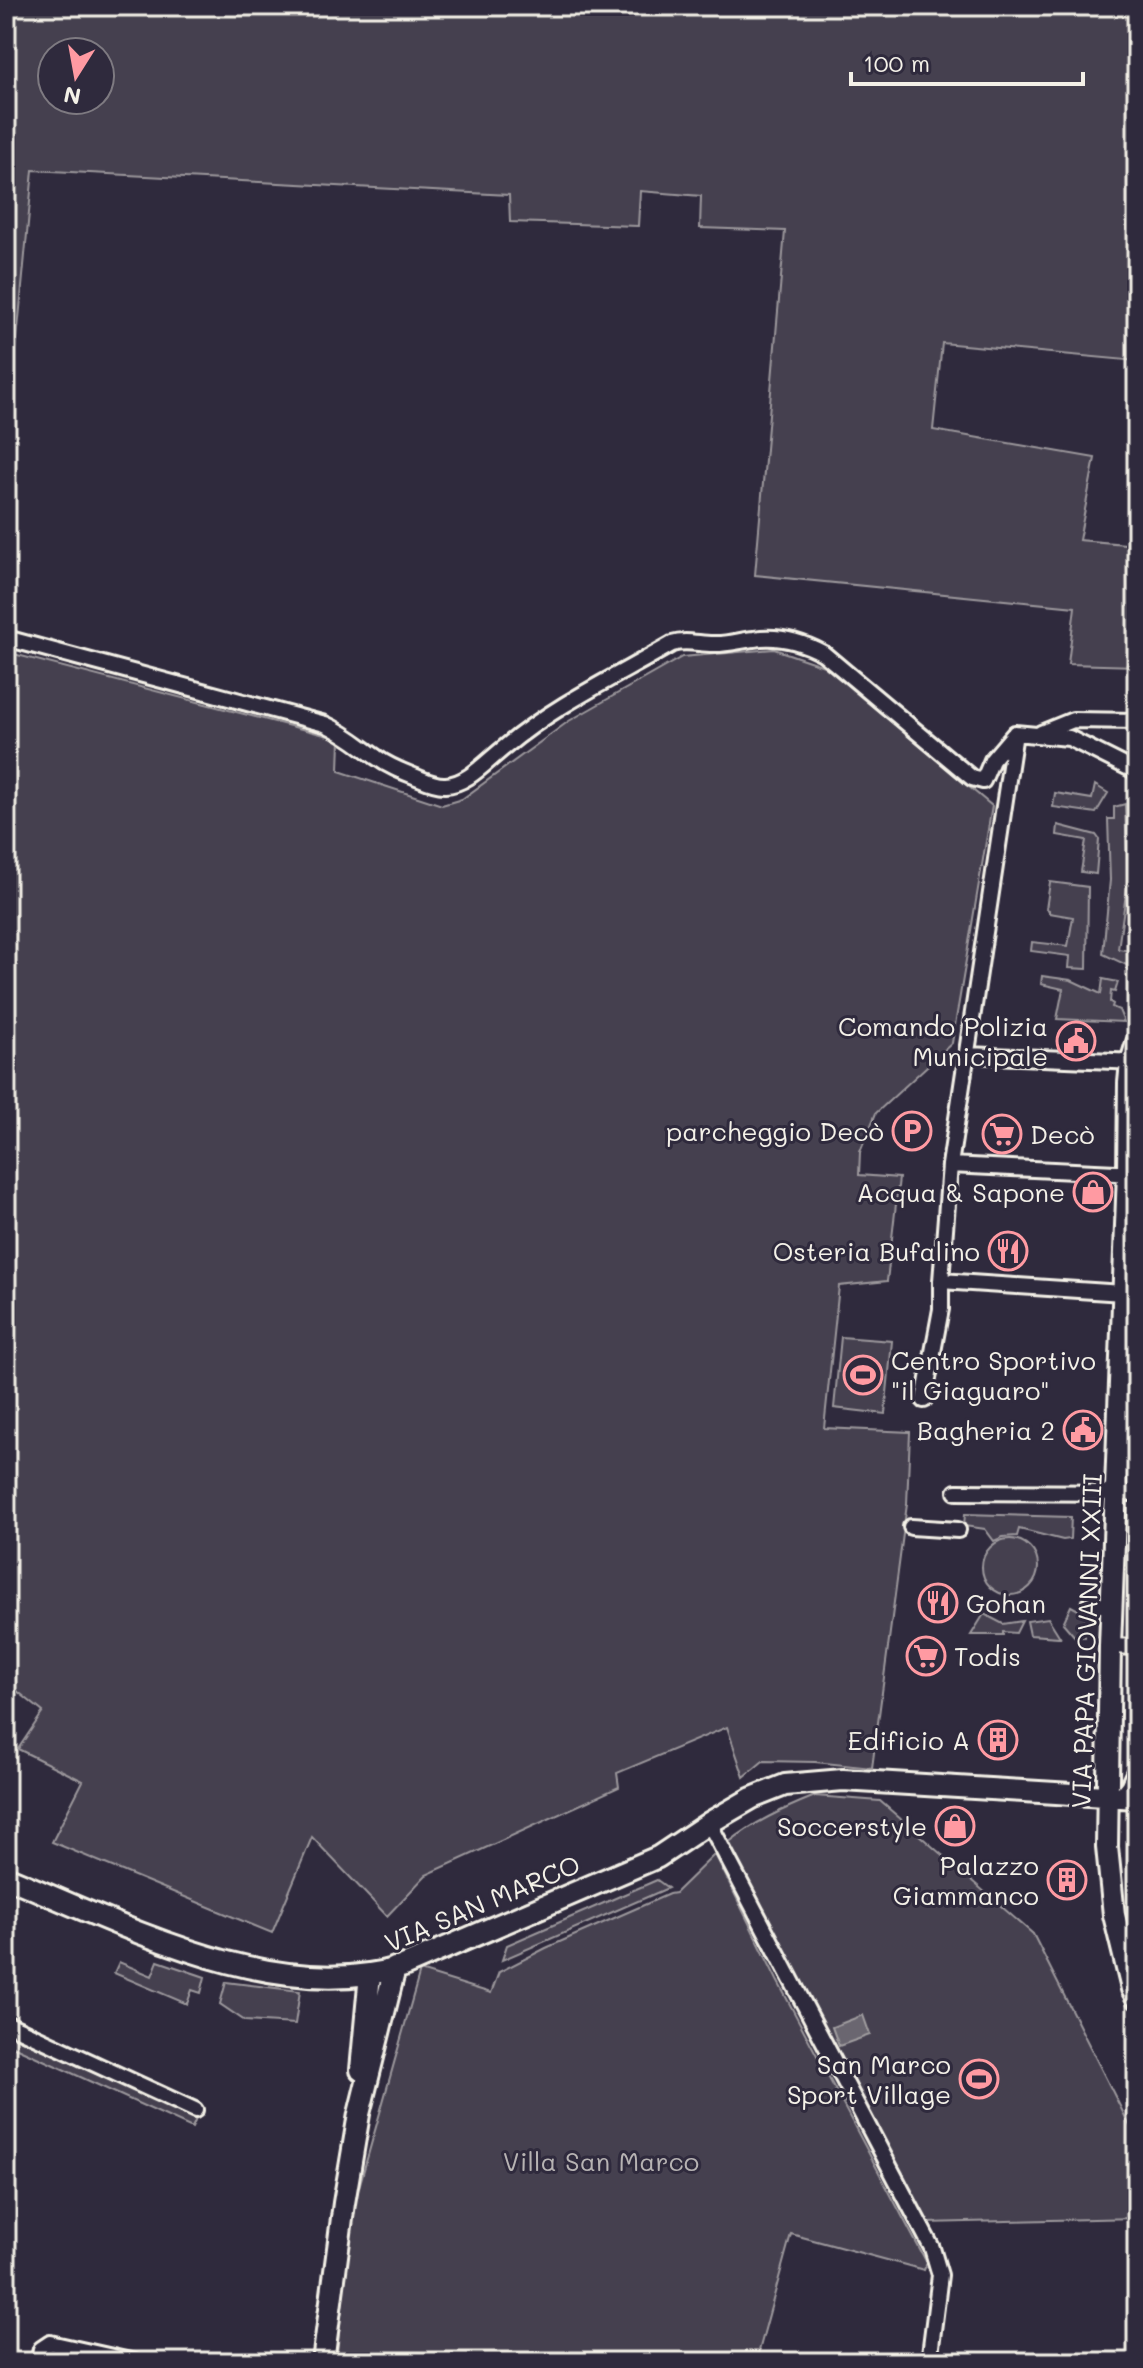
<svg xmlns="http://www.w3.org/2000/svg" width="1143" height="2368" viewBox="0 0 1143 2368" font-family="Mali,sans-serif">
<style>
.green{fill:#454050;stroke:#9c989c;stroke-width:2;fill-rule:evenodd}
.water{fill:#6a6670;stroke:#a19ea0;stroke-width:2}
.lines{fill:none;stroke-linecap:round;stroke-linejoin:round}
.street-casing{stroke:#f4f1e8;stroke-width:20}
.secondary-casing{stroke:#f4f1e8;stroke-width:26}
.street{stroke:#2f2a3d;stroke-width:14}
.secondary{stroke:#2f2a3d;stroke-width:20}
.labels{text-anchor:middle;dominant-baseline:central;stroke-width:6;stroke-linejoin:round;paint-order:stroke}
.poi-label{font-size:26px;fill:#f4f1e8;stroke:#2f2a3d;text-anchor:end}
.street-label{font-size:26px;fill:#f4f1e8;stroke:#2f2a3d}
.park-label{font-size:26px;fill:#b7b3b3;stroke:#2f2a3d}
</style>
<rect width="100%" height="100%" fill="#2f2a3d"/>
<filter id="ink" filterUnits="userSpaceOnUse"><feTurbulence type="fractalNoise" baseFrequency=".0125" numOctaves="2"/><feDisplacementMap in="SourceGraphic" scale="16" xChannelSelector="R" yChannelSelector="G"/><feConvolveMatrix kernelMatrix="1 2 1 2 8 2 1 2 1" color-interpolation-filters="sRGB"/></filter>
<g filter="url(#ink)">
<path class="green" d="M 6,6 L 1137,6 L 1137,361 L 942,343 L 933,430 L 1095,458 L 1079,540 L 1137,545 L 1137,666 L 1068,664 L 1075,607 L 755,575 L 785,231 L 700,228 L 701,196 L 640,191 L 638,226 L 510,222 L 509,195 L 33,170 L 9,425 L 6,431 ZM 52,52 L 100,52 L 100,100 L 52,100 Z
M 774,649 L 824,666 L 992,806 L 952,1043 L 876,1113 L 860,1152 L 859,1175 L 899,1178 L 887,1281 L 839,1286 L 824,1428 L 910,1432 L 907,1504 L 872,1768 L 815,1762 L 763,1761 L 744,1777 L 727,1727 L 617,1773 L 619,1787 L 426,1875 L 387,1916 L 312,1837 L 272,1933 L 52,1842 L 83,1781 L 18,1749 L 43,1712 L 6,1682 L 6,652 L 340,739 L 339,771 L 442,805 L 462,799 L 569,721 L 682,657 Z
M 1095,785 L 1108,793 L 1096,813 L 1053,807 L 1055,793 L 1092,799 Z
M 1125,804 L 1128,880 L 1118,949 L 1137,952 L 1137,970 L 1103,954 L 1110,880 L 1108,819 L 1114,819 L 1114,807 Z
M 1058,825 L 1096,835 L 1099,839 L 1096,874 L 1081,872 L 1086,840 L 1057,835 Z
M 1050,882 L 1088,887 L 1087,969 L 1069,968 L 1070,956 L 1031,951 L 1032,942 L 1068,946 L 1073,917 L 1049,913 L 1049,910 L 1046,909 Z
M 1042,976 L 1071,980 L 1101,994 L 1103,979 L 1118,982 L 1115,992 L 1111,991 L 1110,1002 L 1113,1004 L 1112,1007 L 1119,1010 L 1124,1022 L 1057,1019 L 1063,989 L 1041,984 Z
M 841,1337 L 892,1341 L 885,1414 L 834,1408 Z
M 965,1514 L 1071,1517 L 1070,1539 L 1063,1540 L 1019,1529 L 1017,1536 L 1003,1537 L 994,1541 L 985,1529 L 964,1526 Z
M982 1567a28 28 0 1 1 56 0a28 28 0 1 1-56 0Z
M 1071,1606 L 1086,1614 L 1085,1637 L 1075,1637 L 1063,1623 Z
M 984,1614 L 1003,1624 L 1022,1621 L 1016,1633 L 1003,1632 L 1003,1635 L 971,1635 Z
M 1048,1618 L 1060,1637 L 1030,1635 L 1027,1621 Z
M 815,1796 L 880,1801 L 1033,1934 L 1137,2140 L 1137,2218 L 926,2223 L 728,1843 C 754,1822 783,1809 815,1796 Z
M 715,1854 L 777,1980 L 927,2263 L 924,2270 L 791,2234 L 756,2362 L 336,2362 L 352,2212 L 420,1971 L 491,1993 L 499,1972 L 546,1948 L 669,1894 L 675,1893 Z
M 657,1880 L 668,1888 L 502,1960 L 507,1945 Z
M 158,1961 L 205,1977 L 201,1993 L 192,1990 L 187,2004 L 114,1973 L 119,1962 L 152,1976 Z
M 226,1982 L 300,1991 L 295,2024 L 245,2021 L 220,2004 Z
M 6,2033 L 196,2119 L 192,2128 L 6,2043 Z"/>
<path class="water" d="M 863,2015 L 870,2035 L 839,2046 L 832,2027 Z"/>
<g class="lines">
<defs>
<path id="street" d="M 6,638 L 325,724 C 345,733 359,745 376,757 C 388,766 401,771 414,776 C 424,780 433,785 444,785 C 466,786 488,760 505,747 C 555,705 615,677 672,644 C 687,639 701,645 716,644 C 729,644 742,640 754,639 C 778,635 802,642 823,653 L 972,778 L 983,781 L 992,760 L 1015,733
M 1015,733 L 1069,738 L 1137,772
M 1041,733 L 1073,720 L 1137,721
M 968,1055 L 1137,1062
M 950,1165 L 1137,1174
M 941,1281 L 1123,1293
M 924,1400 L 941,1309 L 941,1281 L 950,1165 L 1015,733
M 956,1492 L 1137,1493
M 911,1527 L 958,1530
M 1090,1604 L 1112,1606
M 1110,1646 L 1137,1647
M 709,1823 L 932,2248 L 940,2275 L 929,2362
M 6,2023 L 195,2110
M 38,2362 L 41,2349 L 50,2343 L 135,2362"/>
<path id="secondary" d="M 1137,1043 L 1131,1062 L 1129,1083 L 1128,1173 L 1110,1646 L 1107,1847 L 1114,1915 L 1132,1989 L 1137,1998
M 1123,1797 L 1131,1787 L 1137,1774
M 6,1877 C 121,1924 274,2005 401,1967 L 658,1857 L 709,1823 L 752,1798 L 785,1785 L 843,1780 L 1137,1798
M 361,2070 L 370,1974
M 323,2362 L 344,2203 L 359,2114 L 395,1968"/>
</defs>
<use href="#street" class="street-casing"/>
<use href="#secondary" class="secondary-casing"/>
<use href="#street" class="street"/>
<use href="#secondary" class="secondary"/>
</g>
</g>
<defs>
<symbol id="civic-ring" viewBox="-11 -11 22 22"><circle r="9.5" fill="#2f2a3d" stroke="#ff9aa2" stroke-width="1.5"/><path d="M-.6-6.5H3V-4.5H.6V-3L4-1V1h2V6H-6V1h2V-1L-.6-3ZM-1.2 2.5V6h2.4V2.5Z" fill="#ff9aa2"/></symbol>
<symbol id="parking-ring" viewBox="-11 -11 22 22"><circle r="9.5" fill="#2f2a3d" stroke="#ff9aa2" stroke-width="1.5"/><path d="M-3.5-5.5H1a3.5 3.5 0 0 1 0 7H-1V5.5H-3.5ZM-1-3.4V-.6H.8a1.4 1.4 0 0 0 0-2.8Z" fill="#ff9aa2"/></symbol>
<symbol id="supermarket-ring" viewBox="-11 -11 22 22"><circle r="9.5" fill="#2f2a3d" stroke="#ff9aa2" stroke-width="1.5"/><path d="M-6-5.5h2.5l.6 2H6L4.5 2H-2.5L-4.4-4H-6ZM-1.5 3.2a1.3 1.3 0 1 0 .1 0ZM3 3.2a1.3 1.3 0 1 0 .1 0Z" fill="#ff9aa2"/></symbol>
<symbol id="shop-ring" viewBox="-11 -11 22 22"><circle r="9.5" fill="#2f2a3d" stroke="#ff9aa2" stroke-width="1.5"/><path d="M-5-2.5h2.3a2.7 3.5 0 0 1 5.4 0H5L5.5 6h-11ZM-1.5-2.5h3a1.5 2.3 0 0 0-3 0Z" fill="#ff9aa2"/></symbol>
<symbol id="restaurant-ring" viewBox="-11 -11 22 22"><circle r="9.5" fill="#2f2a3d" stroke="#ff9aa2" stroke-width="1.5"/><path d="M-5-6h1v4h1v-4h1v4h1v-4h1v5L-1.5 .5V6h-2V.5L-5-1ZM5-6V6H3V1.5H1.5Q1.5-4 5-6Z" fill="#ff9aa2"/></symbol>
<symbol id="stadium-ring" viewBox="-11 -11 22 22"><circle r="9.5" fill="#2f2a3d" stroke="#ff9aa2" stroke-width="1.5"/><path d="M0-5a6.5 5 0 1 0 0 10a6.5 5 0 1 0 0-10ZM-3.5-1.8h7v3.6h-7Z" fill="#ff9aa2"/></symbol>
<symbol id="building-ring" viewBox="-11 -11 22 22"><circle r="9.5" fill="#2f2a3d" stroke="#ff9aa2" stroke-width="1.5"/><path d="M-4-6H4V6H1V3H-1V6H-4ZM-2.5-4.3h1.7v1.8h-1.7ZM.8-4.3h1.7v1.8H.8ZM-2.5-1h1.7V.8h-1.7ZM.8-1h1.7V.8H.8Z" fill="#ff9aa2"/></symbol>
</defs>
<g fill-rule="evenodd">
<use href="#civic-ring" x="1054" y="1019" width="44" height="44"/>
<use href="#parking-ring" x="890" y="1109" width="44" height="44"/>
<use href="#supermarket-ring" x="980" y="1112" width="44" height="44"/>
<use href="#shop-ring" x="1071" y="1170" width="44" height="44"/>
<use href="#restaurant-ring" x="986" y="1229" width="44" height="44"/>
<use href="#stadium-ring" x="841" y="1353" width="44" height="44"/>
<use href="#civic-ring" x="1061" y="1408" width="44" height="44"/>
<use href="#restaurant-ring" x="916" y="1581" width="44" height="44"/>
<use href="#supermarket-ring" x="904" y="1634" width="44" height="44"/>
<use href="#building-ring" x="976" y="1718" width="44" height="44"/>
<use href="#shop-ring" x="933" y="1804" width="44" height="44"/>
<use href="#building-ring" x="1045" y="1858" width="44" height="44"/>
<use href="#stadium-ring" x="957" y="2057" width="44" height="44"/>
</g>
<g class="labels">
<g class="poi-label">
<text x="1048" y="1026">Comando Polizia<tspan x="1048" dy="30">Municipale</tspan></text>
<text x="884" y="1131">parcheggio Decò</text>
<text x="1030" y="1134" text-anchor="start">Decò</text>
<text x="1065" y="1192">Acqua &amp; Sapone</text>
<text x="980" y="1251">Osteria Bufalino</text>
<text x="891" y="1360" text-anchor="start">Centro Sportivo<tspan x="891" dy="30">"il Giaguaro"</tspan></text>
<text x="1055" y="1430">Bagheria 2</text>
<text x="966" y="1603" text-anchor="start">Gohan</text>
<text x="954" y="1656" text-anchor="start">Todis</text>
<text x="970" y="1740">Edificio A</text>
<text x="927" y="1826">Soccerstyle</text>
<text x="1039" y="1865">Palazzo<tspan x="1039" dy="30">Giammanco</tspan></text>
<text x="951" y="2064">San Marco<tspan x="951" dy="30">Sport Village</tspan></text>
</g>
<g class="street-label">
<text transform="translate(1086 1641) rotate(-88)">VIA PAPA GIOVANNI XXIII</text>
<text transform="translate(482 1903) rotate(-23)">VIA SAN MARCO</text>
</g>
<g class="park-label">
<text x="601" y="2161">Villa San Marco</text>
</g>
</g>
<rect width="1143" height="2368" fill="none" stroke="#2f2a3d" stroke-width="32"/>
<rect x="16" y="16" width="1111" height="2336" fill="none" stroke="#f4f1e8" stroke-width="3" filter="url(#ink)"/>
<g transform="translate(76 76) rotate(191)"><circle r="38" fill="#2f2a3d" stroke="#7e7a81" stroke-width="2"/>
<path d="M0-6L14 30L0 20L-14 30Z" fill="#ff9aa2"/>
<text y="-12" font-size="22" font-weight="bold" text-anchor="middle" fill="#f4f1e8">N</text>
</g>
<path d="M851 72v12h232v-12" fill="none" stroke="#f4f1e8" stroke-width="4"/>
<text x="863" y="72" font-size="24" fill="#f4f1e8" stroke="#2f2a3d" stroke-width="6" paint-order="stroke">100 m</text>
</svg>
